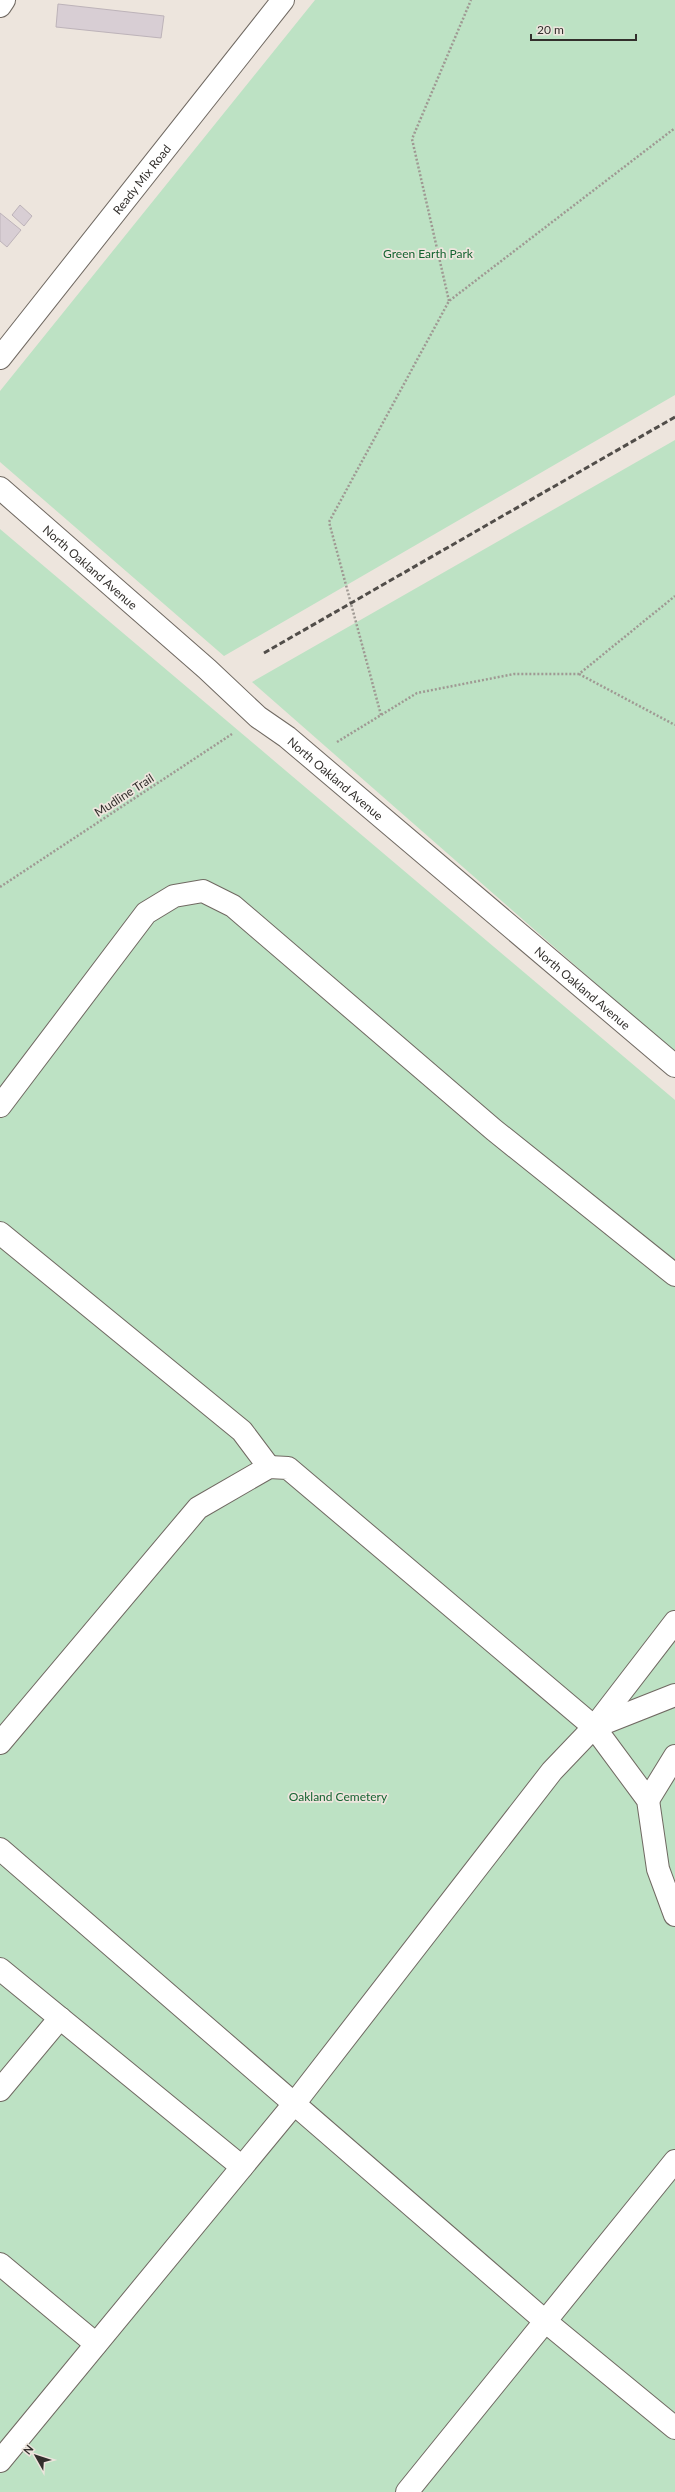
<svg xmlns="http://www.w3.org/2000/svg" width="675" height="2492" viewBox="0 0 675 2492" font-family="Lato,sans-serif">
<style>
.green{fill:#bde2c4}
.building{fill:#d8ced4;stroke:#bdb3b9}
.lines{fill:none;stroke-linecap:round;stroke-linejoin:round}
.minor-casing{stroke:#706962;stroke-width:24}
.path{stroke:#9f9993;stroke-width:2.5;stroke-dasharray:2 2;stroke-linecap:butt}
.minor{stroke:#fff;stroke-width:22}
.rail{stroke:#514d49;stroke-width:3;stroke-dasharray:6 3;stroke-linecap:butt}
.labels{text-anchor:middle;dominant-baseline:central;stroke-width:3.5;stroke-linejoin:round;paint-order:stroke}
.street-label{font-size:12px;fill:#322f2c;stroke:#ede5dd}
.park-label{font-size:12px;fill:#156331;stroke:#ede5dd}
</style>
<rect width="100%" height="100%" fill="#ede5dd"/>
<path class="green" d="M 315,0 L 675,0 L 675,395 L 224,656 L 0,462 L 0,391 Z
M 675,440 L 675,1053 L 252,682 Z
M 0,529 L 675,1100 L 675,2492 L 0,2492 Z"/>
<path class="building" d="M 58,4 L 164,16 L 161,38 L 56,27 Z
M 20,205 L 32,216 L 24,226 L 12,215 Z
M 0,213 L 21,230 L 7,247 L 0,241 Z"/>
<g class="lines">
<defs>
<g id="minor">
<path d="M 0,6 L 4,0"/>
<path id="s1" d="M 0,358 L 283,0"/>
<path id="s2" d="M 0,488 L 207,669 L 258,717 L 287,737 L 675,1066"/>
<path d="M 0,1106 L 146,913 L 174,896 L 203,891 L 233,906 L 494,1130 L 675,1275"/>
<path d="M 0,1233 L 242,1431 L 269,1467"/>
<path d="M 595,1726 L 675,1622"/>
<path d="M 0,1743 L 198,1508 L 269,1467 L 288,1468 L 594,1727 L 648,1800 L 658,1869 L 675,1915"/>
<path d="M 648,1800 L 675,1756"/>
<path d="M 0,1849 L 545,2321 L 675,2428"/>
<path d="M 0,1969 L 242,2167"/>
<path d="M 0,2090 L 60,2018"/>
<path d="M 0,2264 L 96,2344"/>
<path d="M 0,2461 L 294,2104 L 552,1771 L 594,1727 L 675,1695"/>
<path d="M 407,2492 L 675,2161"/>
</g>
</defs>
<use href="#minor" class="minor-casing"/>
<path class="path" d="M 449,301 L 412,139 L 471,0
M 579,674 L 675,725
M 381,715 L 329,522 L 449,301 L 675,128
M 337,742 L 417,693 L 514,674 L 579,674 L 675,596
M 0,887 L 232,734"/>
<use href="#minor" class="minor"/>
<path class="rail" d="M 264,653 L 675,417"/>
</g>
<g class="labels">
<g class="street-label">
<text stroke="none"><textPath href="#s1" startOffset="228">Ready Mix Road</textPath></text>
<text stroke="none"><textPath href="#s2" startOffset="120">North Oakland Avenue</textPath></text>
<text stroke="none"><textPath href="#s2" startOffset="444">North Oakland Avenue</textPath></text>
<text transform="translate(124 795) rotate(-33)">Mudline Trail</text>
<text stroke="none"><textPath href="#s2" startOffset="768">North Oakland Avenue</textPath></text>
</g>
<g class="park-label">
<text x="428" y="253">Green Earth Park</text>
<text x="338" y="1796">Oakland Cemetery</text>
</g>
</g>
<g transform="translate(36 2456) rotate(309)" stroke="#ede5dd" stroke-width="3" paint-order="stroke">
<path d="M0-3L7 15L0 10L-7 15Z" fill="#322f2c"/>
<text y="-6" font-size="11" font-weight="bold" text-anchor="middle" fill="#322f2c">N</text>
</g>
<path d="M531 34v6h105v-6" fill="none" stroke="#322f2c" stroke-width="2"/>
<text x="537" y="34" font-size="12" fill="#322f2c" stroke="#ede5dd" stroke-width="3" paint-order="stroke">20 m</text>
</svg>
